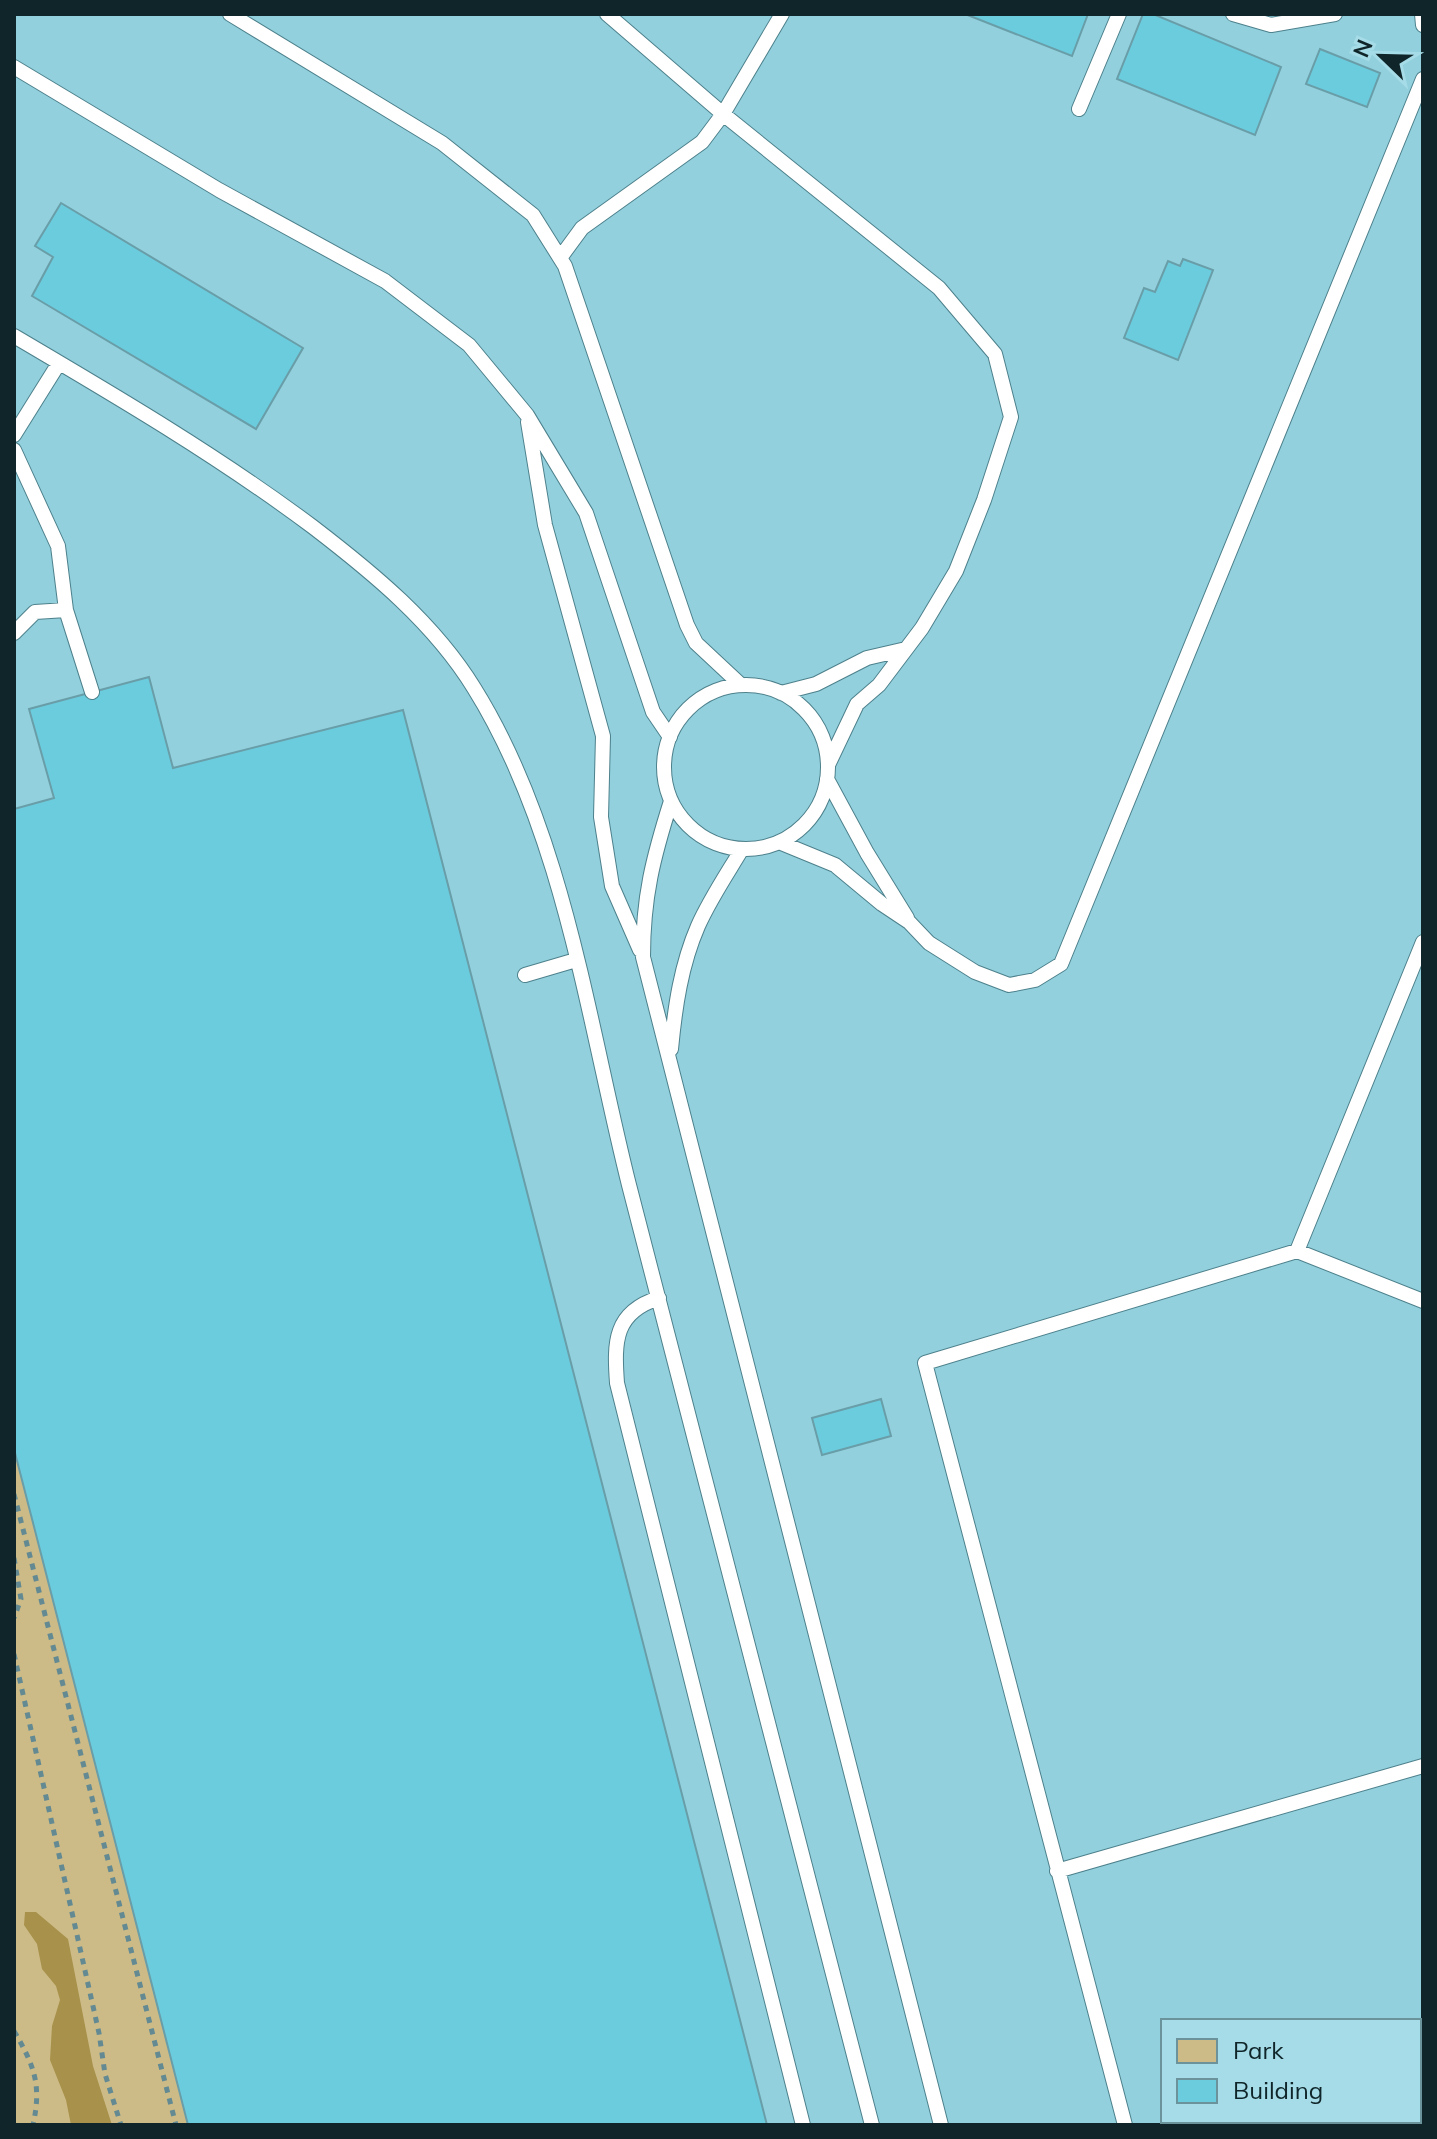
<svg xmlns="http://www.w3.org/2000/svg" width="1437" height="2139" viewBox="0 0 1437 2139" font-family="Mulish,sans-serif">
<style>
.built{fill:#92d0dd;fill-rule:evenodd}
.green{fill:#cdbb87}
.forest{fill:#a8914a}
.building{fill:#6bccde;stroke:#699ea8;stroke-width:2}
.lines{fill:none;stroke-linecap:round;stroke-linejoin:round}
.service-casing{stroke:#4d818c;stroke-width:16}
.path{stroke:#638a92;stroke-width:5;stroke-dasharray:6 6;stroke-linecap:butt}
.service{stroke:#fff;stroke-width:14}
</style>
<rect width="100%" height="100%" fill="#a6dce7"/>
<path class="built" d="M 14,14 L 1423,14 L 1423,2125 L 188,2125 L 14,1449 ZM 1163,2021 L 1419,2021 L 1419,2121 L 1163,2121 Z"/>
<path class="green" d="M 14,1449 L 188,2125 L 14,2125 Z"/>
<path class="forest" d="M 25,1912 L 36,1912 L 68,1939 L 93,2066 L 112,2125 L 71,2125 L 66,2100 L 50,2060 L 52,2026 L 60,2000 L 56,1986 L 42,1969 L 37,1944 L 24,1925 Z"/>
<path class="building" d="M 965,14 L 1088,14 L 1072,56 Z
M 1143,14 L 1153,14 L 1281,67 L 1255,135 L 1117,79 Z
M 1320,49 L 1380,73 L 1367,107 L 1306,84 Z
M 61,203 L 303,348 L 256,429 L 32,296 L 53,257 L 35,246 Z
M 1183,259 L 1213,270 L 1178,360 L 1124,338 L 1144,288 L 1155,292 L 1168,261 L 1180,266 Z
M 149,677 L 173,768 L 403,710 L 767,2125 L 188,2125 L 14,1449 L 14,809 L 54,798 L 29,709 Z
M 881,1399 L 891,1436 L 822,1455 L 812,1418 Z"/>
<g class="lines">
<defs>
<path id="service" d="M 230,14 L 442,143 L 533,215 L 565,266 L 687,625 L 696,643 L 741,685
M 607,14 L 723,114 L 782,14
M 1233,14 L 1271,25 L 1335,14
M 1422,14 L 1423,25
M 14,67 L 219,190 L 385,281 L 469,345 L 527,415 L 586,513 L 653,712 L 670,737
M 1079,109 L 1119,14
M 560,258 L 582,228 L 702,142 L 723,114 L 939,288 L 995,354 L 1011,417 L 984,500 L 956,571 L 922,628 L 879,685 L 857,704 L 828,765
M 14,336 C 116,396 218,456 313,527 C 373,573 434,623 474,688 C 564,832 588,1022 629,1185 C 710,1498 791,1812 872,2125
M 528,422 L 545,525 L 603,736 L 601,817 L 612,886 L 640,950
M 14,435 L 59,363
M 14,450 L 58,546 L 66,610
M 14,633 L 35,612 L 66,610 L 92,692
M664 767a82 82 0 1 1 164 0a82 82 0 1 1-164 0Z
M 781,693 L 816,684 L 867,658 L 906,649
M 827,779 L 867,853 L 907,918
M 671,801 C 653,858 643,897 643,957 L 941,2125
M 779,842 L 835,865 L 882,904 L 909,922 L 929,943 L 975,972 L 1009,985 L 1035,980 L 1061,964 L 1423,79
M 525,975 L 576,960
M 671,1049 C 675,1007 681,965 698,926 C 710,899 727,874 742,849
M 1297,1251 L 1423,942
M 659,1298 C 614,1312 614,1342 617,1383 L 803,2125
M 1057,1871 L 1423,1766
M 1125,2125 L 925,1363 L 1297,1251 L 1423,1301"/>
</defs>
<use href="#service" class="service-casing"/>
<path class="path" d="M 14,1494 L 176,2125
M 14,1558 L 21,1599 L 14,1618
M 14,1654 L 99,2033 L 105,2074 L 121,2125
M 14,2031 C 34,2065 42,2085 33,2125"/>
<use href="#service" class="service"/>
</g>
<rect width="1437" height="2139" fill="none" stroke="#0f2529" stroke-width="32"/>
<rect x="1161" y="2019" width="260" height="104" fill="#a6dce7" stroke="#6a939b" stroke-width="2"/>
<rect x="1177" y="2039" width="40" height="24" fill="#cdbb87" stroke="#6a939b" stroke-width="2"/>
<text x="1233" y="2059" font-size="24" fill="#0f2529">Park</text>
<rect x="1177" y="2079" width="40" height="24" fill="#6bccde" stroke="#6a939b" stroke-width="2"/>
<text x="1233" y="2099" font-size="24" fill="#0f2529">Building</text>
<g transform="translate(1381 56) rotate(293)" stroke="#a6dce7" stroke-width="6" paint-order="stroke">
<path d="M0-6L14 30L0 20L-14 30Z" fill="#0f2529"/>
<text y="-12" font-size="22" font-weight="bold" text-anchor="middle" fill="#0f2529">N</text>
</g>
</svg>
